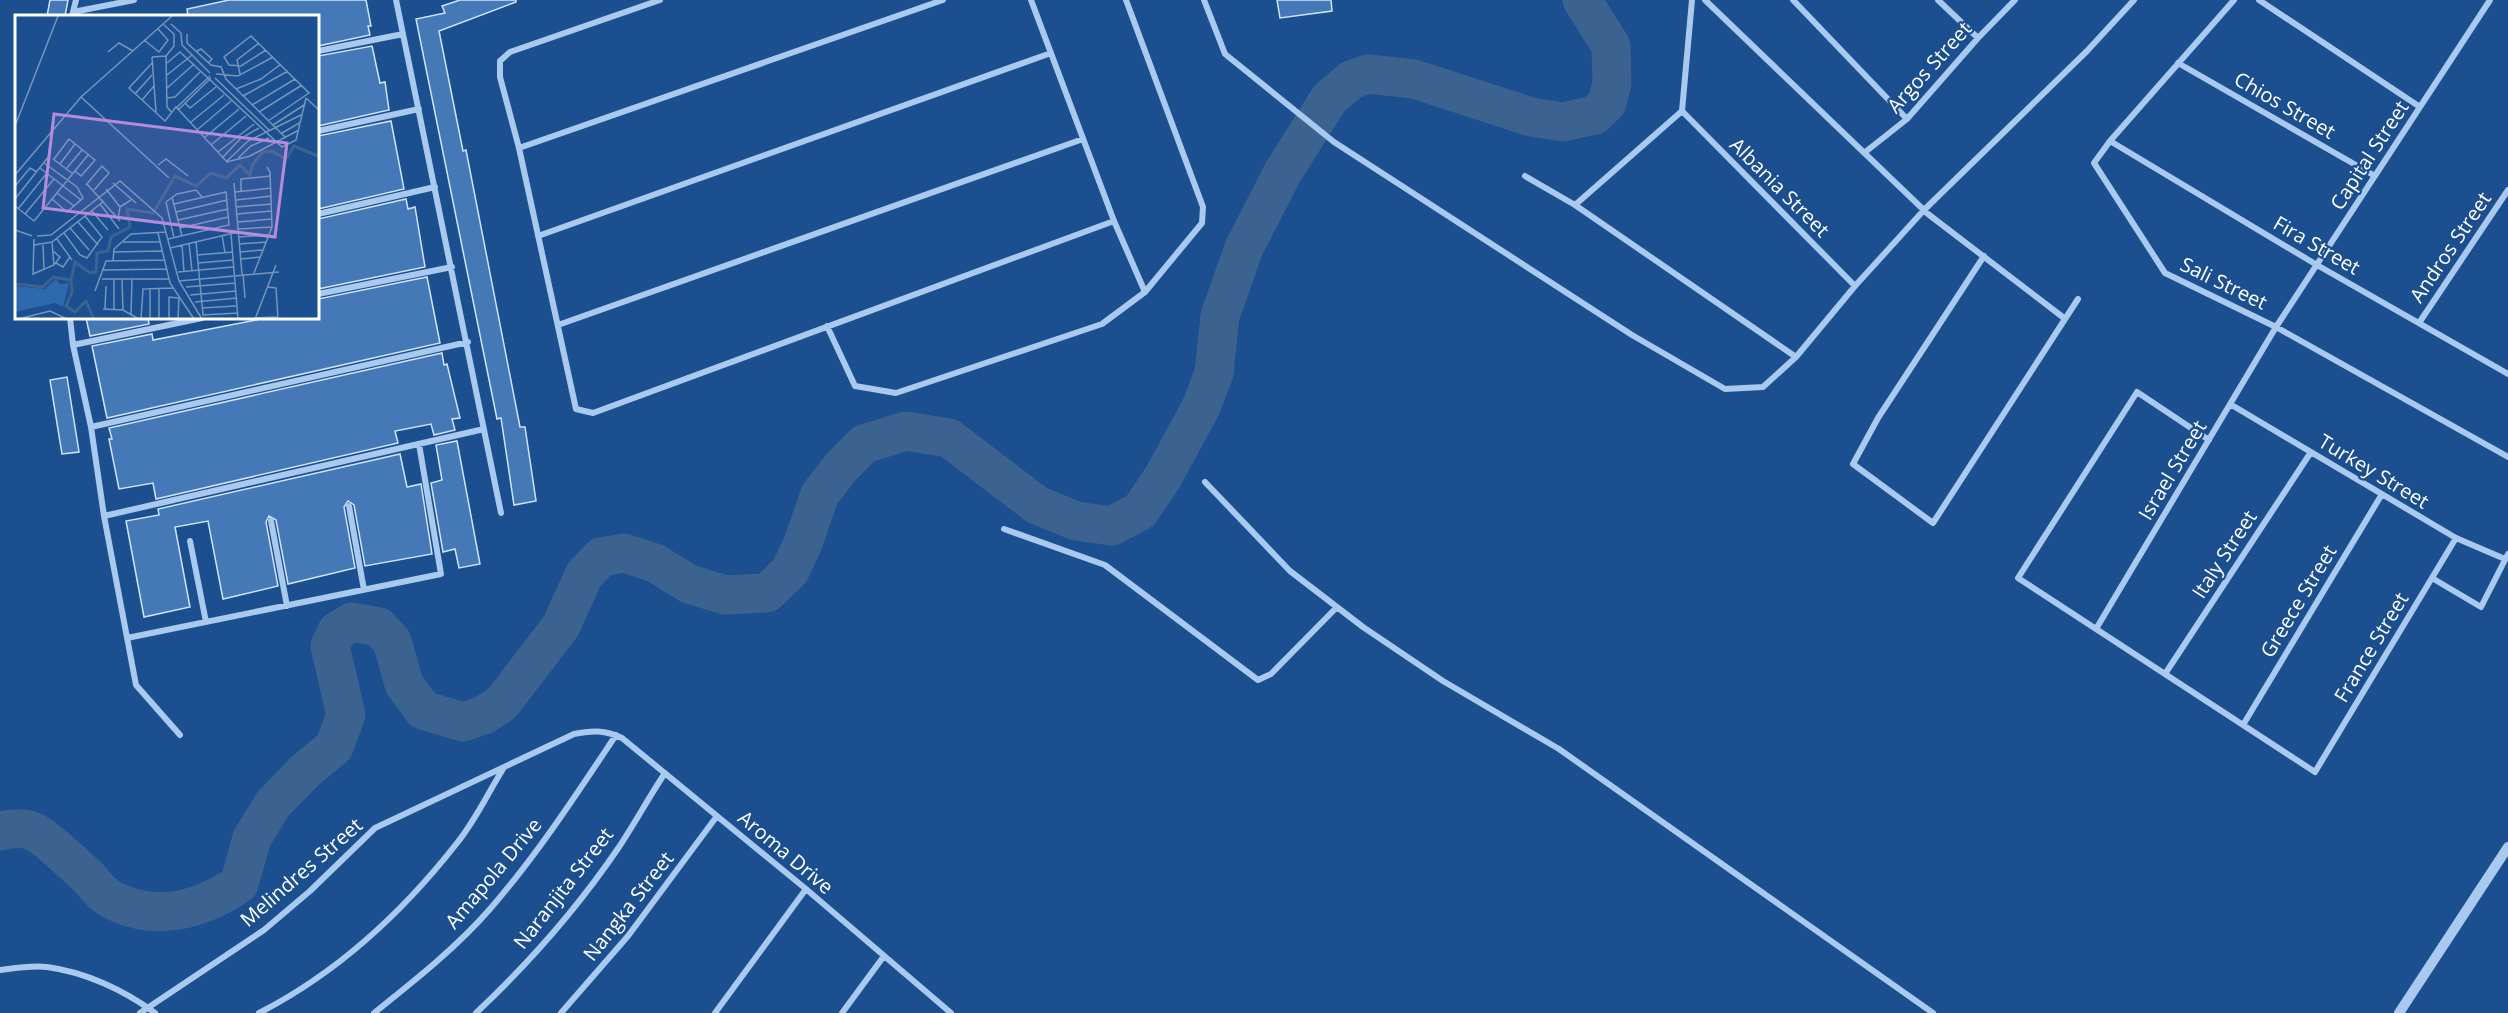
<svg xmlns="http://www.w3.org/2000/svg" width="2508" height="1013" viewBox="0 0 2508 1013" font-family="'Open Sans',sans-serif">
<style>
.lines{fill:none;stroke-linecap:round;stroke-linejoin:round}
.river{stroke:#3c6290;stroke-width:39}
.building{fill:#4478b7;stroke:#cfe3fa;stroke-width:1.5}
.minor{stroke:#a9c9ee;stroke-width:6}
.tertiary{stroke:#a9c9ee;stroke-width:10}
.labels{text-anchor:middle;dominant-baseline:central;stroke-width:4.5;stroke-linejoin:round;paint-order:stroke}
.street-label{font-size:20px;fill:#fff;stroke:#1b4f8f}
.inset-river{fill:none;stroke:#3c6290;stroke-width:3}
.inset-road{fill:none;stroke:#7695bc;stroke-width:1.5}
.view{fill:#b68bdc;fill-opacity:0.15;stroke:#b68bdc;stroke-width:3}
.inset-edge{fill:none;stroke:#fff;stroke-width:3}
</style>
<rect width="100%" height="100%" fill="#1b4f8f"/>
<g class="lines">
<path class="river" d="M 0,831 C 9,829 23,827 32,831 C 44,835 78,868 89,878 C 95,885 101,893 109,898 C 153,923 199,911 239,884 L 252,838 L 273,804 L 305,771 L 334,747 L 346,715 L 330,646 L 337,631 L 352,622 L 379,627 L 392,641 L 404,684 L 423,710 L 463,722 L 484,715 L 502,703 L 561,626 L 584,575 L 601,557 L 624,553 L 655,563 L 689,584 L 725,595 L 767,593 L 790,571 L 803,543 L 820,494 L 842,466 L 864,444 L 906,431 L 949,438 L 1037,505 L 1076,521 L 1112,526 L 1140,511 L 1163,477 L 1201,407 L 1214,373 L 1220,316 L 1244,248 L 1283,172 L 1329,99 L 1351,80 L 1368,74 L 1414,79 L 1531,117 L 1563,122 L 1595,115 L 1607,103 L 1612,83 L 1611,46 L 1582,0"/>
</g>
<path class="building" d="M 50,0 L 68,0 L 65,16 L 47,16 Z
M 229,0 L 366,0 L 371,26 L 368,26 L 370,35 L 318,46 L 318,16 L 188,16 L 187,9 Z
M 460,0 L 516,0 L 516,2 L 439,31 L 463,151 L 466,150 L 520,427 L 525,427 L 536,501 L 514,505 L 501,418 L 497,419 L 416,19 L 445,13 L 442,6 Z
M 1277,0 L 1331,0 L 1332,11 L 1280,18 Z
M 372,46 L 380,83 L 385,82 L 389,110 L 318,126 L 318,56 Z
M 391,121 L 404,189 L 318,209 L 318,136 Z
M 406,199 L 408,209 L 415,207 L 425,267 L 318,289 L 318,219 Z
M 427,277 L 440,343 L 107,418 L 92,346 L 152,334 L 153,340 L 266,318 L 318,318 L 318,299 Z
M 86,318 L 148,318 L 149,324 L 90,336 Z
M 442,353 L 444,365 L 447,364 L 460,418 L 452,419 L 455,430 L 434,435 L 431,424 L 395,431 L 398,443 L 156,499 L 153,483 L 119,489 L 109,439 L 112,439 L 109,428 Z
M 67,377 L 79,452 L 62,454 L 50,380 Z
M 457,441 L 480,564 L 459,568 L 455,549 L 443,552 L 431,483 L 442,480 L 436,445 Z
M 400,454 L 407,487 L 421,484 L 432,554 L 365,566 L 354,505 L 348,501 L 344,507 L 355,568 L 288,584 L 276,520 L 269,516 L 266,522 L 278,586 L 223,599 L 208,521 L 175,527 L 190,607 L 144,617 L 126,521 L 159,515 L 158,509 Z"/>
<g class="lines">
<path class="minor" d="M 396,0 L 501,513
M 660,0 L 510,52 L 500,61 L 500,77 L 519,148 L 576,409 L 593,413 L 1114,221
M 1031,0 L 1114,221 L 1145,292
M 1204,0 L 1225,54 L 1334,142 L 1632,335 L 1725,389 L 1763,387 L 1796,357 L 1855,286 L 1924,210 L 2087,51 L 2134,0
M 1705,0 L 1928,214 L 2064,318
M 1793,0 L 1907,119
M 1938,0 L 1978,38
M 2234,0 L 2110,141 L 2094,163 L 2165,273 L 2276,327 L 2508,457
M 2259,0 L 2420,107
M 73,12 L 134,0
M 72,16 L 76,0
M 318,51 L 403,34
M 2178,63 L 2375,176
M 1682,111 L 1855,286
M 318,131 L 419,109
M 2110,141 L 2317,265 L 2508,374
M 519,148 L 943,0
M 1864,153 L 1907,119 L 1978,38 L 2015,0
M 1525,176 L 1575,205 L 1796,357
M 1575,205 L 1682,111 L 1692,0
M 318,214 L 435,187
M 538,236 L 1051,53
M 1984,256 L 1878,418 L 1853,464 L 1933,523 L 2078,299
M 318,294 L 452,267
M 70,318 L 73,345 L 91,427 L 104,516 L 136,685 L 180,735
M 2419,323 L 2508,190
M 558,325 L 1083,139
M 827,326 L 855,386 L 896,393 L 1102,324 L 1145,292 L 1202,223 L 1203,207 L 1126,0
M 73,345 L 202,318
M 2230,404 L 2456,538 L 2505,559
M 91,427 L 468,342
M 2209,440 L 2137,392 L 2018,578 L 2315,772 L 2456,538
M 1205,482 L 1290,571 L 1363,627 L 1443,681 L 1559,749 L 1933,1013
M 349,506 L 364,590
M 104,516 L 484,429
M 271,521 L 287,606
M 1004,529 L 1105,565 L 1258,680 L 1271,674 L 1337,607
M 190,541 L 206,622
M 2432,578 L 2481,607 L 2508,554
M 2096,629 L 2276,327 L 2490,0
M 127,638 L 441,574 L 419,444
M 2165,674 L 2311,452
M 2243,725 L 2382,494
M 0,970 C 15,968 32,965 47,967 C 85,972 124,990 155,1013
M 140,1013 L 264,930 L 310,891 L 375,828 L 574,734 C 592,730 605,730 622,738 L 806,889 L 951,1013
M 259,1013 C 337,973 403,912 457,843 C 475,821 488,793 503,769
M 374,1013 C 414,981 456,948 490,909 C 537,855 576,795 616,735
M 476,1013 C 528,964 579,906 619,847 C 635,823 649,797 665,773
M 561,1013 L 628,936 L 717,816
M 715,1013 L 806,889
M 842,1013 L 884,956"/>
<path class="tertiary" d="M 2399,1013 L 2508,847"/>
</g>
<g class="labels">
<g class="street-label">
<text transform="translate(1929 67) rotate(-48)">Argos Street</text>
<text transform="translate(2285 105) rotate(30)">Chios Street</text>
<text transform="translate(2369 155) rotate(-57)">Capital Street</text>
<text transform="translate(1780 187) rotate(45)">Albania Street</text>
<text transform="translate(2317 245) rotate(30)">Fira Street</text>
<text transform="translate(2450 247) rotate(-56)">Andros Street</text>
<text transform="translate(2224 283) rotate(26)">Sali Street</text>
<text transform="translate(2172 470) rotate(-59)">Israel Street</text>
<text transform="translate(2374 471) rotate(31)">Turkey Street</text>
<text transform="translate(2224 554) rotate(-57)">Italy Street</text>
<text transform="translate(2298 601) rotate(-59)">Greece Street</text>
<text transform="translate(2371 647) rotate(-59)">France Street</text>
<text transform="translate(786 852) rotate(40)">Aroma Drive</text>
<text transform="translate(301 872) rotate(-41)">Melindres Street</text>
<text transform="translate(493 873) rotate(-50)">Amapola Drive</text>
<text transform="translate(563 888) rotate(-52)">Naranjita Street</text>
<text transform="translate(628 906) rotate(-52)">Nangka Street</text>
</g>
</g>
<g transform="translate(15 15)">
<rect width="304" height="304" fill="#1b4f8f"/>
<path d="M 41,264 L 45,269 L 54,268 L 48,292 L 40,288 L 0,297 L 0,271 L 30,274 Z" fill="#2e69ad"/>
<path class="inset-river" d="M 56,265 L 60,247 L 75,258 L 81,257 L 82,238 L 93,236 L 96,222 L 115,212 L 112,194 L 138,198 L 160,161 L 181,171 L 196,158 L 211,163 L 225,150 L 235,160 L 238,149 L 248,137 L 257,136 L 271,144 L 279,131 L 305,142M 0,269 L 28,272 L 38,262 L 56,265 L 57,277 L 51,291 L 60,297 L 71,286 L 79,304"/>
<path class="inset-road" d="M 156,9 L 166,18 L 167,30 L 195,58M 143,14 L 153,25 L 144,37M 172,19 L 172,28 L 196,50 L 206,52 L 211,64 L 270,122M 129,25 L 144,37M 251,35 L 226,51 L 214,50 L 209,42 L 236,21 L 294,78 L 253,106M 182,36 L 186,34 L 197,44 L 193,48M 93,37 L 104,28 L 118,36M 151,41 L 152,92 L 157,98M 137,42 L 141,97M 137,42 L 151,41 L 159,31 L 159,19 L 148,9M 137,48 L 114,73 L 150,106 L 161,92 L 212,147 L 235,141 L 284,115M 152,48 L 165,37 L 267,132 L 281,125 L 291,83M 201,59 L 223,61 L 258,42M 225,59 L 222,45 L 244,28M 152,60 L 177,40M 200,63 L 255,116M 151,74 L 178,50M 221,74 L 246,64 L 266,49M 120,79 L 137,60M 228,81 L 273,56M 66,82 L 154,163M 152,83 L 160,82 L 185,57M 291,83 L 305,96M 127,85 L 139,71M 170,88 L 175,93 L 201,72M 237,90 L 280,64M 161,93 L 195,61M 163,95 L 196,63M 244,97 L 287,70M 176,107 L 209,80M 258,110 L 289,90M 0,111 L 43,1M 182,115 L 216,86M 267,118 L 286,107M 189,123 L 224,94M 196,130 L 231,101M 203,137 L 239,109M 207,143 L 225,124 L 244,113M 223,143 L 236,131 L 254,123M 38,144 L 58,159M 39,144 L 54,124 L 80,145 L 66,161 L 60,156M 212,146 L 233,126 L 286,100M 29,148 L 62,172 L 68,183 L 52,197 L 37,184M 45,149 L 60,129M 143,150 L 151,144 L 173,161M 25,153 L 66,185M 51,154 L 67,135M 0,160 L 66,82 L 157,1M 98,168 L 121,188M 219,168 L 227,259M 72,169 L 105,206M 71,170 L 87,151 L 94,158 L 79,175M 0,171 L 15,153 L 22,157M 91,174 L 105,192M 226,176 L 226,164 L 256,161M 220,177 L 256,173M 42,178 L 59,191M 157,182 L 167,221M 0,184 L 34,141M 221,185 L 257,181M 85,189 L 104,214M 0,191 L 19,206M 221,192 L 257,189M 3,194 L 32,158M 77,196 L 93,215M 161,197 L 212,185M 10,199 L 39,164M 222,199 L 257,196M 103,204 L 105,192 L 116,185M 163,205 L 213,194M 19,206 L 73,140M 63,207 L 83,230M 223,207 L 257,204M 55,213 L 74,235M 165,213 L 213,202M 223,214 L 257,212M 0,215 L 17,221M 49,218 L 65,240 L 72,243 L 87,222 L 70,201M 143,218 L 155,268 L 179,304M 216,219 L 223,304M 207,220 L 210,238M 22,221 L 36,220 L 105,166 L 147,203 L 164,266 L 187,304M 224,222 L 253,220M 159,223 L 151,187 L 162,179 L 181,175 L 187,182M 19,224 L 18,259 L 39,250 L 45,242 L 38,236M 42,224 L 57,245M 153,224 L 214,210 L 211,177 L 159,189M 37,227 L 39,250M 108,227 L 145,227M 181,227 L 188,300 L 223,298M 174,228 L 177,256M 224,229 L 251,227M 19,230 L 37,227 L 89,186M 28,230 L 29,255M 167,230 L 169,257M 155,233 L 223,217M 98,237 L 148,236M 225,237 L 247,235M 182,240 L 218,237M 226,244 L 245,242M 98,246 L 99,234 L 116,219 L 151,217M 41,248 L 48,252 L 55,242M 183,248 L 218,245M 88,255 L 152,254M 163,257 L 218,252M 239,258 L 257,212 L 255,157 L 252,152M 228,259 L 230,283M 87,264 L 154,264M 99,264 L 99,295M 107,264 L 108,295M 164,266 L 264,257M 171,272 L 220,268M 253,272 L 261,273 L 263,304M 135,273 L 135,304M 80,276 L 91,246 L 150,245M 175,280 L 221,276M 180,287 L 222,283M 187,293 L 221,291M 88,294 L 108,295 L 124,304M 90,294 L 91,271M 116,301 L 117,264M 240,303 L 262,302M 3,304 L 35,296 L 52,304M 126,304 L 128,274 L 158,273M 144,304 L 144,273M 154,304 L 154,282 L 163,283M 163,304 L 164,282M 240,304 L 261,250"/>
<path class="view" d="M 39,99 L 272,128 L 260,222 L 28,193 Z"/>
<rect width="304" height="304" class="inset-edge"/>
</g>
</svg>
